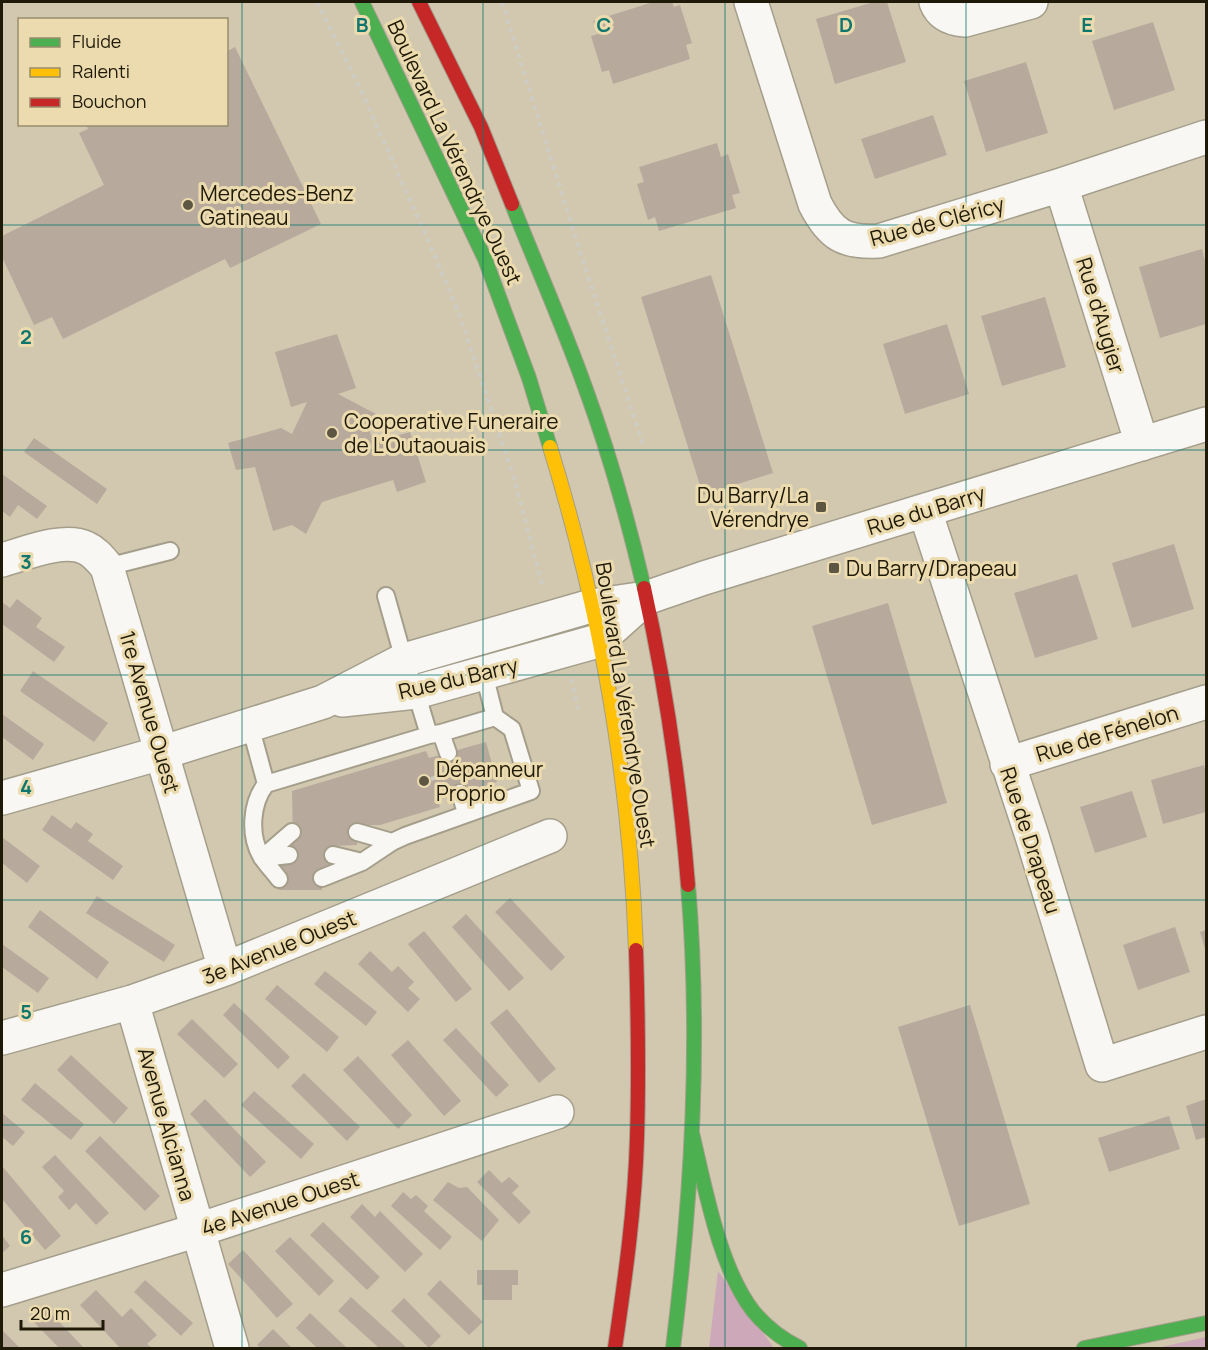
<svg xmlns="http://www.w3.org/2000/svg" width="1208" height="1350" viewBox="0 0 1208 1350" font-family="Manrope,sans-serif">
<style>
.green{fill:#cca8b8}
.building{fill:#b7aa9d}
.lines{fill:none;stroke-linecap:round;stroke-linejoin:round}
.lane-casing{stroke:#a49e8b;stroke-width:20}
.street-casing{stroke:#a49e8b;stroke-width:36}
.fast-casing{stroke:#a49e8b;stroke-width:16}
.slow-casing{stroke:#a49e8b;stroke-width:16}
.jam-casing{stroke:#a49e8b;stroke-width:16}
.path{stroke:#cecbc3;stroke-width:4;stroke-dasharray:4.5 4.5;stroke-linecap:butt}
.lane{stroke:#f8f7f3;stroke-width:16}
.street{stroke:#f8f7f3;stroke-width:33}
.fast{stroke:#4caf50;stroke-width:14}
.slow{stroke:#ffc107;stroke-width:14}
.jam{stroke:#c62828;stroke-width:14}
.grid{fill:none;stroke:#0f766e;stroke-width:1.5;stroke-opacity:0.55}
.poi-dot{fill:#5d5642;stroke:#ebdbae;stroke-width:2}
.labels{text-anchor:middle;dominant-baseline:central;stroke-width:6;stroke-linejoin:round;paint-order:stroke}
.street-label{font-size:21px;fill:#1f1908;stroke:#ebdbae}
.poi-label{font-size:21px;fill:#1f1908;stroke:#ebdbae;text-anchor:start}
.grid-label{font-size:20px;text-anchor:middle;font-weight:bold;fill:#0f766e;stroke:#ebdbae;stroke-width:6;stroke-linejoin:round;paint-order:stroke}
</style>
<rect width="100%" height="100%" fill="#d1c8af"/>
<path class="green" d="M 718,1271 L 774,1348 L 709,1348 Z
M 1206,1337 L 1206,1348 L 1157,1348 Z"/>
<path class="building" d="M 653,2 L 672,2 L 674,7 L 680,5 L 692,43 L 686,45 L 690,59 L 613,84 L 609,70 L 602,72 L 591,36 L 598,34 L 593,21 Z
M 874,2 L 887,2 L 906,62 L 835,84 L 816,19 Z
M 1153,22 L 1175,90 L 1114,110 L 1092,41 Z
M 235,47 L 321,224 L 230,268 L 225,259 L 63,339 L 52,317 L 34,325 L 2,257 L 2,236 L 104,185 L 79,133 L 88,129 L 86,124 L 226,124 L 226,52 Z
M 1026,62 L 1048,133 L 986,152 L 964,81 Z
M 933,115 L 947,155 L 875,179 L 861,139 Z
M 717,143 L 721,157 L 728,154 L 740,193 L 732,195 L 736,208 L 659,231 L 655,217 L 648,220 L 637,184 L 644,182 L 639,167 Z
M 1202,249 L 1206,265 L 1206,324 L 1160,338 L 1139,267 Z
M 711,275 L 773,473 L 703,495 L 641,297 Z
M 1045,297 L 1066,367 L 1002,386 L 981,316 Z
M 947,324 L 969,394 L 905,414 L 883,344 Z
M 337,334 L 356,388 L 338,394 L 376,414 L 368,427 L 374,442 L 410,432 L 426,482 L 397,492 L 393,480 L 322,502 L 306,534 L 292,525 L 273,531 L 255,467 L 236,470 L 228,443 L 281,428 L 292,434 L 307,402 L 291,407 L 275,352 Z
M 34,438 L 107,489 L 97,504 L 24,452 Z
M 2,474 L 47,506 L 37,519 L 18,505 L 10,517 L 2,511 Z
M 1174,544 L 1194,609 L 1132,628 L 1112,563 Z
M 1077,574 L 1098,639 L 1035,658 L 1014,593 Z
M 17,599 L 42,618 L 36,627 L 65,647 L 54,662 L 2,624 L 2,602 L 10,608 Z
M 888,603 L 947,803 L 872,825 L 812,626 Z
M 33,671 L 108,723 L 94,742 L 20,691 Z
M 2,714 L 44,744 L 33,760 L 2,737 Z
M 486,742 L 497,782 L 438,800 L 440,807 L 380,825 L 357,825 L 357,845 L 333,846 L 333,868 L 321,868 L 322,890 L 279,890 L 278,864 L 289,864 L 289,841 L 293,841 L 292,791 L 426,751 L 429,758 Z
M 1204,765 L 1206,775 L 1206,812 L 1163,824 L 1151,780 Z
M 1132,791 L 1147,837 L 1095,853 L 1080,807 Z
M 52,815 L 71,829 L 76,822 L 93,834 L 88,841 L 123,866 L 113,880 L 42,830 Z
M 2,837 L 40,866 L 27,883 L 2,863 Z
M 97,896 L 175,945 L 164,962 L 86,913 Z
M 510,898 L 565,957 L 551,971 L 495,912 Z
M 40,910 L 109,962 L 97,979 L 28,927 Z
M 466,914 L 524,978 L 509,991 L 452,927 Z
M 1175,927 L 1190,972 L 1138,990 L 1123,945 Z
M 1206,930 L 1206,952 L 1200,932 Z
M 424,931 L 472,989 L 456,1002 L 408,944 Z
M 2,944 L 49,978 L 38,993 L 2,967 Z
M 370,951 L 392,972 L 398,966 L 414,982 L 408,988 L 420,999 L 408,1012 L 358,964 Z
M 325,971 L 377,1012 L 366,1026 L 314,984 Z
M 277,985 L 339,1037 L 327,1052 L 265,999 Z
M 234,1003 L 290,1057 L 278,1069 L 223,1015 Z
M 970,1005 L 1030,1204 L 959,1226 L 898,1027 Z
M 507,1009 L 556,1069 L 539,1083 L 490,1023 Z
M 192,1019 L 238,1064 L 224,1078 L 177,1034 Z
M 456,1028 L 509,1085 L 496,1097 L 443,1040 Z
M 408,1040 L 461,1101 L 444,1116 L 391,1055 Z
M 71,1055 L 128,1108 L 114,1124 L 57,1070 Z
M 358,1056 L 412,1115 L 398,1129 L 343,1070 Z
M 304,1073 L 360,1127 L 347,1141 L 291,1086 Z
M 35,1083 L 84,1124 L 71,1140 L 21,1100 Z
M 254,1091 L 314,1144 L 301,1159 L 241,1105 Z
M 205,1099 L 266,1162 L 250,1177 L 190,1114 Z
M 1206,1099 L 1206,1137 L 1196,1140 L 1186,1106 Z
M 2,1113 L 25,1132 L 13,1146 L 2,1137 Z
M 1169,1116 L 1180,1149 L 1109,1172 L 1098,1138 Z
M 100,1136 L 160,1196 L 145,1211 L 85,1151 Z
M 55,1155 L 109,1213 L 96,1225 L 76,1203 L 69,1210 L 58,1197 L 64,1191 L 42,1167 Z
M 2,1166 L 61,1236 L 45,1250 L 2,1199 Z
M 489,1170 L 502,1183 L 509,1177 L 519,1186 L 512,1193 L 531,1212 L 519,1224 L 477,1182 Z
M 448,1182 L 459,1188 L 467,1187 L 499,1220 L 482,1241 L 433,1200 Z
M 403,1192 L 411,1199 L 416,1195 L 428,1206 L 424,1211 L 452,1237 L 440,1250 L 391,1206 Z
M 362,1204 L 375,1217 L 380,1211 L 423,1254 L 405,1272 L 350,1217 Z
M 323,1222 L 380,1277 L 367,1290 L 310,1235 Z
M 2,1235 L 10,1246 L 2,1253 Z
M 290,1237 L 334,1281 L 319,1296 L 275,1251 Z
M 243,1250 L 293,1304 L 277,1318 L 228,1264 Z
M 477,1270 L 518,1270 L 518,1285 L 512,1285 L 512,1300 L 482,1300 L 482,1285 L 477,1285 Z
M 145,1280 L 193,1323 L 181,1336 L 134,1292 Z
M 440,1280 L 483,1322 L 469,1335 L 427,1294 Z
M 96,1290 L 122,1317 L 131,1308 L 157,1335 L 147,1344 L 152,1348 L 120,1348 L 80,1305 Z
M 351,1297 L 407,1348 L 379,1348 L 338,1311 Z
M 404,1298 L 441,1336 L 429,1348 L 391,1311 Z
M 43,1305 L 84,1348 L 59,1348 L 30,1318 Z
M 310,1313 L 347,1348 L 317,1348 L 296,1328 Z
M 273,1329 L 292,1348 L 261,1348 L 257,1345 Z
M 2,1330 L 20,1348 L 2,1348 Z"/>
<g class="lines">
<defs>
<path id="lane" d="M 107,567 L 170,551
M 386,596 L 404,660 L 416,692 L 429,735 L 441,733 L 448,753
M 250,725 L 266,784 L 429,735
M 441,733 L 495,717 L 484,674
M 266,784 C 251,803 249,835 261,856 C 266,864 273,871 279,879
M 460,793 L 466,813
M 357,832 L 392,842
M 333,855 L 362,862
M 262,858 L 292,832
M 262,858 L 289,855
M 322,878 L 362,862 L 392,842 L 405,836 L 531,791 L 512,729 L 495,717"/>
<path id="street" d="M 751,2 L 815,204 C 831,235 844,243 879,241 L 1061,185 L 1206,137
M 936,2 C 941,15 952,19 965,20 L 1031,2
M 1061,185 L 1142,444
M 925,511 L 1032,836 L 1102,1065 L 1206,1032
M 2,560 C 24,554 64,537 86,548 C 95,552 101,560 107,567 L 225,969
M 342,700 L 416,692 L 598,641 L 646,598
M 1007,764 L 1206,702
M 2,798 L 161,753 L 323,702 L 404,660 L 591,606 L 646,598 L 704,578 L 1206,424
M 132,1002 L 232,1348
M 2,1038 L 132,1002 L 225,969 L 550,836
M 2,1290 L 198,1230 L 557,1112"/>
<path id="fast" d="M 362,2 L 485,259 L 529,378 L 550,447
M 512,204 C 536,265 563,325 585,387 C 609,452 628,520 644,588
M 692,1133 C 705,1187 719,1267 753,1311 C 766,1327 782,1339 800,1348
M 673,1348 C 692,1194 701,1040 688,885
M 1084,1348 L 1206,1323"/>
<path id="slow" d="M 550,447 C 600,609 630,780 636,950"/>
<path id="jam" d="M 419,2 L 481,127 L 512,204
M 644,588 C 666,686 680,785 688,885
M 615,1348 C 625,1279 635,1208 637,1138 C 639,1075 638,1013 636,950"/>
</defs>
<use href="#lane" class="lane-casing"/>
<use href="#street" class="street-casing"/>
<use href="#fast" class="fast-casing"/>
<use href="#slow" class="slow-casing"/>
<use href="#jam" class="jam-casing"/>
<path class="path" d="M 317,2 L 358,84 L 436,258 L 461,319 L 514,478 L 543,588
M 502,2 L 577,242 L 643,444
M 571,679 L 578,709
M 431,779 L 444,775"/>
<use href="#lane" class="lane"/>
<use href="#street" class="street"/>
<use href="#fast" class="fast"/>
<use href="#slow" class="slow"/>
<use href="#jam" class="jam"/>
</g>
<path class="grid" d="M 242,2 L 242,1348M 483,2 L 483,1348M 725,2 L 725,1348M 966,2 L 966,1348M 2,225 L 1206,225M 2,450 L 1206,450M 2,675 L 1206,675M 2,900 L 1206,900M 2,1125 L 1206,1125"/>
<g class="poi-dot">
<circle cx="188" cy="205" r="6"/>
<circle cx="332" cy="433" r="6"/>
<rect x="815" y="501" width="12" height="12" rx="3"/>
<rect x="828" y="562" width="12" height="12" rx="3"/>
<circle cx="424" cy="781" r="6"/>
</g>
<g class="labels">
<g class="street-label">
<text transform="translate(455 152) rotate(65)">Boulevard La Vérendrye Ouest</text>
<text transform="translate(937 221) rotate(-15)">Rue de Cléricy</text>
<text transform="translate(1101 315) rotate(73)">Rue d'Augier</text>
<text transform="translate(926 510) rotate(-17)">Rue du Barry</text>
<text transform="translate(458 678) rotate(-13)">Rue du Barry</text>
<text transform="translate(626 705) rotate(81)">Boulevard La Vérendrye Ouest</text>
<text transform="translate(150 712) rotate(74)">1re Avenue Ouest</text>
<text transform="translate(1107 733) rotate(-17)">Rue de Fénelon</text>
<text transform="translate(1031 840) rotate(72)">Rue de Drapeau</text>
<text transform="translate(279 947) rotate(-22)">3e Avenue Ouest</text>
<text transform="translate(167 1124) rotate(74)">Avenue Alcianna</text>
<text transform="translate(280 1203) rotate(-18)">4e Avenue Ouest</text>
</g>
<g class="poi-label">
<text x="200" y="193">Mercedes-Benz<tspan x="200" dy="24">Gatineau</tspan></text>
<text x="344" y="421">Cooperative Funeraire<tspan x="344" dy="24">de L'Outaouais</tspan></text>
<text x="809" y="495" text-anchor="end">Du Barry/La<tspan x="809" dy="24">Vérendrye</tspan></text>
<text x="846" y="568">Du Barry/Drapeau</text>
<text x="436" y="769">Dépanneur<tspan x="436" dy="24">Proprio</tspan></text>
</g>
</g>
<g class="grid-label">
<text x="362" y="32">B</text>
<text x="604" y="32">C</text>
<text x="846" y="32">D</text>
<text x="1087" y="32">E</text>
<text x="26" y="344">2</text>
<text x="26" y="569">3</text>
<text x="26" y="794">4</text>
<text x="26" y="1019">5</text>
<text x="26" y="1244">6</text>
</g>
<rect width="1208" height="1350" fill="none" stroke="#1f1908" stroke-width="6"/>
<rect x="18" y="18" width="210" height="108" fill="#ebdbae" stroke="#998d6c" stroke-width="1.5"/>
<rect x="30" y="38" width="30" height="9" fill="#4caf50" stroke="#998d6c" stroke-width="1.5"/>
<text x="72" y="48" font-size="18" fill="#1f1908">Fluide</text>
<rect x="30" y="68" width="30" height="9" fill="#ffc107" stroke="#998d6c" stroke-width="1.5"/>
<text x="72" y="78" font-size="18" fill="#1f1908">Ralenti</text>
<rect x="30" y="98" width="30" height="9" fill="#c62828" stroke="#998d6c" stroke-width="1.5"/>
<text x="72" y="108" font-size="18" fill="#1f1908">Bouchon</text>
<path d="M21 1320v9h82v-9" fill="none" stroke="#1f1908" stroke-width="3"/>
<text x="30" y="1320" font-size="18" fill="#1f1908" stroke="#ebdbae" stroke-width="4.5" paint-order="stroke">20 m</text>
</svg>
